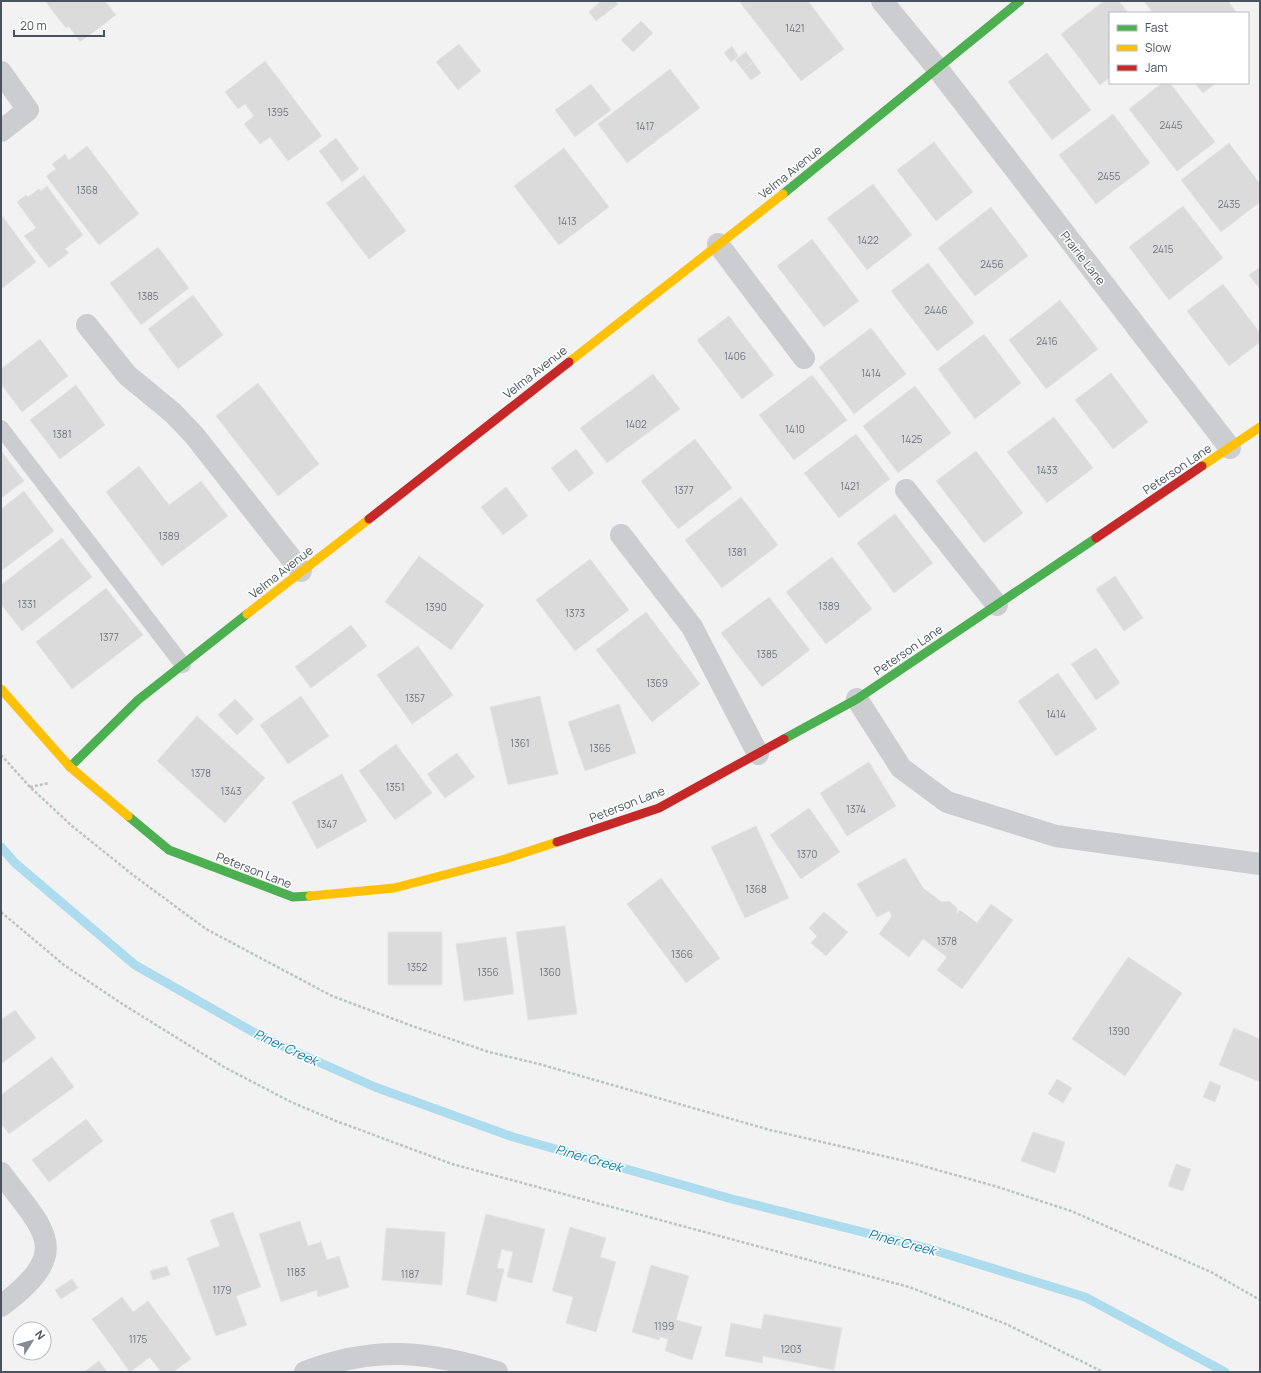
<svg xmlns="http://www.w3.org/2000/svg" width="1261" height="1373" viewBox="0 0 1261 1373" font-family="Manrope,sans-serif">
<style>
.lines{fill:none;stroke-linecap:round;stroke-linejoin:round}
.stream{stroke:#acdcee;stroke-width:9}
.building{fill:#dbdbdc;stroke:#e3e4e5}
.path{stroke:#bac5c2;stroke-width:2.5;stroke-dasharray:3 2;stroke-linecap:butt}
.lane{stroke:#cccdd0;stroke-width:16}
.street{stroke:#cccdd0;stroke-width:22}
.fast{stroke:#4caf50;stroke-width:9}
.slow{stroke:#ffc107;stroke-width:9}
.jam{stroke:#c62828;stroke-width:9}
.labels{text-anchor:middle;dominant-baseline:central;stroke-width:3;stroke-linejoin:round;paint-order:stroke}
.number-label{font-size:10px;fill:#6e767f}
.street-label{font-size:12px;fill:#49535f;stroke:#fff}
.water-label{font-size:13px;font-style:italic;fill:#0c7ba6;stroke:#fff}
</style>
<rect width="100%" height="100%" fill="#f2f2f2"/>
<g class="lines">
<path class="stream" d="M 1,847 L 15,863 L 135,965 L 262,1037 L 375,1087 L 513,1137 L 732,1199 L 930,1249 L 1085,1297 L 1225,1372"/>
</g>
<path class="building" d="M 45,1 L 105,1 L 116,15 L 80,42 L 69,26 L 66,28 Z
M 601,1 L 615,1 L 618,4 L 596,21 L 589,12 Z
M 739,1 L 808,1 L 844,49 L 801,81 Z
M 1104,1 L 1119,1 L 1128,13 L 1110,13 L 1110,77 L 1100,85 L 1061,34 Z
M 1144,1 L 1228,1 L 1237,13 L 1153,13 Z
M 641,21 L 653,33 L 633,52 L 621,40 Z
M 459,44 L 481,71 L 458,90 L 436,62 Z
M 732,46 L 738,56 L 731,62 L 724,53 Z
M 746,52 L 753,62 L 743,70 L 735,60 Z
M 1047,53 L 1091,110 L 1052,140 L 1008,82 Z
M 265,61 L 322,136 L 288,161 L 270,137 L 260,144 L 244,124 L 254,116 L 245,104 L 238,109 L 225,92 Z
M 753,62 L 761,73 L 751,80 L 743,70 Z
M 670,69 L 700,108 L 627,163 L 598,124 Z
M 1162,83 L 1170,83 L 1215,142 L 1177,171 L 1129,109 Z
M 1195,83 L 1216,83 L 1203,93 Z
M 591,84 L 611,110 L 575,137 L 555,110 Z
M 1113,114 L 1150,163 L 1096,204 L 1059,155 Z
M 336,138 L 359,169 L 342,182 L 319,151 Z
M 934,142 L 973,192 L 936,221 L 897,170 Z
M 1229,143 L 1260,184 L 1260,202 L 1221,232 L 1181,180 Z
M 87,146 L 139,214 L 99,245 L 46,176 L 56,169 L 52,164 L 65,154 L 69,160 Z
M 564,148 L 609,207 L 559,245 L 514,186 Z
M 364,175 L 406,231 L 369,259 L 326,203 Z
M 873,184 L 912,235 L 867,270 L 827,218 Z
M 47,186 L 83,235 L 65,249 L 69,253 L 49,268 L 24,236 L 36,228 L 17,202 L 26,195 L 28,197 L 39,189 L 41,191 Z
M 1183,206 L 1223,258 L 1169,300 L 1129,247 Z
M 991,207 L 1028,256 L 975,296 L 938,248 Z
M 3,217 L 36,262 L 1,289 L 1,219 Z
M 812,239 L 859,301 L 824,327 L 777,266 Z
M 158,247 L 189,288 L 141,325 L 110,283 Z
M 928,263 L 974,323 L 937,351 L 891,291 Z
M 1260,267 L 1260,289 L 1249,275 Z
M 1223,284 L 1260,333 L 1260,342 L 1229,366 L 1187,311 Z
M 193,295 L 223,335 L 178,369 L 148,329 Z
M 1060,300 L 1098,349 L 1046,389 L 1009,340 Z
M 729,316 L 774,375 L 742,399 L 697,340 Z
M 871,328 L 906,374 L 854,414 L 819,367 Z
M 984,334 L 1021,383 L 975,419 L 938,369 Z
M 40,339 L 68,376 L 22,412 L 1,384 L 1,369 Z
M 1111,373 L 1148,422 L 1113,449 L 1075,400 Z
M 653,374 L 680,409 L 607,463 L 580,428 Z
M 812,375 L 847,420 L 794,460 L 759,415 Z
M 258,383 L 319,464 L 278,496 L 216,416 Z
M 76,385 L 105,425 L 60,459 L 30,420 Z
M 915,386 L 951,433 L 898,473 L 863,426 Z
M 1054,417 L 1093,468 L 1047,503 L 1007,452 Z
M 856,434 L 890,479 L 839,518 L 804,473 Z
M 695,439 L 732,488 L 678,529 L 641,481 Z
M 576,449 L 594,473 L 569,492 L 551,468 Z
M 1,451 L 24,481 L 1,498 Z
M 976,451 L 1023,513 L 984,543 L 936,481 Z
M 139,466 L 169,505 L 201,481 L 228,516 L 162,566 L 106,492 Z
M 506,487 L 528,516 L 503,535 L 481,507 Z
M 24,491 L 54,531 L 1,571 L 1,509 Z
M 741,497 L 778,545 L 722,588 L 685,540 Z
M 895,514 L 933,563 L 894,593 L 857,543 Z
M 62,538 L 92,577 L 22,631 L 1,604 L 1,585 Z
M 419,556 L 484,605 L 451,650 L 385,602 Z
M 832,557 L 872,609 L 826,644 L 786,592 Z
M 590,559 L 629,610 L 575,651 L 536,600 Z
M 1115,576 L 1143,618 L 1124,631 L 1096,589 Z
M 106,588 L 143,635 L 72,689 L 36,642 Z
M 769,597 L 810,650 L 762,687 L 721,633 Z
M 646,612 L 700,684 L 652,722 L 596,650 Z
M 351,625 L 367,646 L 311,688 L 295,667 Z
M 418,646 L 453,695 L 412,724 L 377,675 Z
M 1096,648 L 1120,683 L 1096,700 L 1071,664 Z
M 1058,673 L 1097,729 L 1056,756 L 1018,701 Z
M 301,696 L 329,736 L 288,764 L 260,725 Z
M 540,696 L 558,774 L 508,785 L 490,707 Z
M 235,699 L 254,719 L 237,735 L 218,715 Z
M 619,704 L 636,753 L 585,771 L 568,722 Z
M 197,716 L 265,778 L 225,823 L 157,761 Z
M 396,744 L 432,793 L 395,820 L 359,771 Z
M 457,753 L 475,777 L 445,798 L 427,774 Z
M 869,762 L 896,806 L 847,836 L 820,793 Z
M 342,774 L 367,821 L 317,849 L 292,802 Z
M 809,808 L 840,852 L 801,879 L 770,835 Z
M 756,826 L 789,898 L 745,918 L 711,847 Z
M 905,858 L 923,888 L 942,902 L 949,901 L 957,908 L 957,914 L 960,910 L 977,923 L 991,904 L 1013,920 L 962,989 L 937,970 L 947,957 L 923,939 L 909,957 L 879,934 L 892,916 L 889,911 L 877,917 L 857,884 Z
M 661,878 L 720,958 L 686,983 L 627,904 Z
M 824,912 L 848,932 L 826,956 L 811,943 L 817,936 L 809,928 Z
M 565,926 L 577,1014 L 528,1020 L 516,932 Z
M 388,932 L 442,932 L 442,985 L 388,985 Z
M 506,937 L 514,994 L 464,1001 L 456,944 Z
M 1128,957 L 1182,993 L 1125,1076 L 1072,1039 Z
M 15,1010 L 36,1038 L 1,1064 L 1,1020 Z
M 1234,1028 L 1260,1039 L 1260,1082 L 1219,1065 Z
M 52,1057 L 74,1087 L 9,1134 L 1,1123 L 1,1095 Z
M 1057,1079 L 1072,1088 L 1063,1103 L 1048,1094 Z
M 1210,1081 L 1221,1086 L 1215,1102 L 1203,1097 Z
M 86,1119 L 103,1141 L 49,1182 L 32,1160 Z
M 1033,1132 L 1065,1142 L 1055,1173 L 1021,1161 Z
M 1176,1164 L 1191,1169 L 1183,1191 L 1168,1186 Z
M 233,1212 L 261,1287 L 236,1296 L 247,1325 L 216,1336 L 187,1258 L 220,1246 L 210,1220 Z
M 486,1214 L 545,1229 L 532,1283 L 507,1277 L 513,1252 L 502,1249 L 497,1268 L 504,1269 L 496,1302 L 466,1294 Z
M 300,1221 L 308,1246 L 321,1242 L 327,1260 L 339,1256 L 349,1287 L 318,1297 L 317,1290 L 281,1302 L 259,1234 Z
M 570,1227 L 606,1238 L 600,1257 L 616,1262 L 596,1332 L 566,1323 L 573,1297 L 552,1291 Z
M 386,1228 L 445,1232 L 442,1285 L 382,1280 Z
M 651,1265 L 689,1276 L 676,1320 L 702,1327 L 692,1360 L 665,1351 L 668,1339 L 660,1337 L 659,1340 L 632,1332 Z
M 167,1266 L 170,1275 L 153,1280 L 150,1271 Z
M 72,1279 L 78,1288 L 61,1299 L 55,1290 Z
M 122,1297 L 133,1312 L 148,1301 L 191,1359 L 173,1372 L 161,1372 L 150,1357 L 130,1372 L 92,1319 Z
M 764,1314 L 842,1328 L 834,1370 L 763,1356 L 762,1363 L 725,1356 L 731,1323 L 761,1329 Z
M 99,1361 L 107,1372 L 84,1372 Z"/>
<g class="lines">
<path class="path" d="M 1,755 L 30,787 L 72,826 L 133,875 L 206,929 L 332,996 L 415,1027 L 489,1052 L 539,1064 L 770,1130 L 909,1162 L 998,1187 L 1071,1211 L 1211,1272 L 1260,1300
M 30,787 L 49,783
M 1,912 L 64,965 L 124,1005 L 224,1067 L 291,1102 L 336,1121 L 452,1164 L 909,1287 L 1006,1324 L 1103,1372"/>
<path class="lane" d="M 1,428 L 183,665"/>
<path class="street" d="M 882,1 L 937,68 L 1230,448
M 1,72 L 28,110 L 1,131
M 718,244 L 804,358
M 87,325 L 127,375 L 173,413 L 194,435 L 301,571
M 906,490 L 997,605
M 621,535 L 692,627 L 758,754
M 857,699 L 901,768 L 947,802 L 1056,836 L 1260,864
M 1,1173 C 46,1233 74,1251 1,1306
M 305,1372 C 374,1345 427,1351 497,1372"/>
<path class="fast" d="M 783,194 L 1020,1
M 784,739 L 857,699 L 1096,538
M 70,767 L 138,700 L 247,614
M 128,816 L 169,850 L 293,897 L 310,896"/>
<path class="slow" d="M 569,362 L 783,194
M 1202,466 L 1260,427
M 247,614 L 369,519
M 1,689 L 70,767 L 128,816
M 310,896 L 394,888 L 505,859 L 557,842"/>
<path class="jam" d="M 369,519 L 569,362
M 1096,538 L 1202,466
M 557,842 L 659,808 L 784,739"/>
</g>
<g class="labels">
<g class="number-label">
<text x="795" y="28">1421</text>
<text x="278" y="112">1395</text>
<text x="1171" y="125">2445</text>
<text x="645" y="126">1417</text>
<text x="1109" y="176">2455</text>
<text x="87" y="190">1368</text>
<text x="1229" y="204">2435</text>
<text x="567" y="221">1413</text>
<text x="868" y="240">1422</text>
<text x="1163" y="249">2415</text>
<text x="992" y="264">2456</text>
<text x="148" y="296">1385</text>
<text x="936" y="310">2446</text>
<text x="1047" y="341">2416</text>
<text x="735" y="356">1406</text>
<text x="871" y="373">1414</text>
<text x="636" y="424">1402</text>
<text x="795" y="429">1410</text>
<text x="62" y="434">1381</text>
<text x="912" y="439">1425</text>
<text x="1047" y="470">1433</text>
<text x="850" y="486">1421</text>
<text x="684" y="490">1377</text>
<text x="169" y="536">1389</text>
<text x="737" y="552">1381</text>
<text x="27" y="604">1331</text>
<text x="829" y="606">1389</text>
<text x="436" y="607">1390</text>
<text x="575" y="613">1373</text>
<text x="109" y="637">1377</text>
<text x="767" y="654">1385</text>
<text x="657" y="683">1369</text>
<text x="415" y="698">1357</text>
<text x="1056" y="714">1414</text>
<text x="520" y="743">1361</text>
<text x="600" y="748">1365</text>
<text x="201" y="773">1378</text>
<text x="395" y="787">1351</text>
<text x="231" y="791">1343</text>
<text x="856" y="809">1374</text>
<text x="327" y="824">1347</text>
<text x="807" y="854">1370</text>
<text x="756" y="889">1368</text>
<text x="947" y="941">1378</text>
<text x="682" y="954">1366</text>
<text x="417" y="967">1352</text>
<text x="488" y="972">1356</text>
<text x="550" y="972">1360</text>
<text x="1119" y="1031">1390</text>
<text x="296" y="1272">1183</text>
<text x="410" y="1274">1187</text>
<text x="222" y="1290">1179</text>
<text x="664" y="1326">1199</text>
<text x="138" y="1339">1175</text>
<text x="791" y="1349">1203</text>
</g>
<g class="street-label">
<text transform="translate(790 172) rotate(-39)">Velma Avenue</text>
<text transform="translate(1083 258) rotate(52)">Prairie Lane</text>
<text transform="translate(535 372) rotate(-38)">Velma Avenue</text>
<text transform="translate(1177 469) rotate(-34)">Peterson Lane</text>
<text transform="translate(281 572) rotate(-38)">Velma Avenue</text>
<text transform="translate(908 650) rotate(-34)">Peterson Lane</text>
<text transform="translate(627 804) rotate(-21)">Peterson Lane</text>
<text transform="translate(254 870) rotate(21)">Peterson Lane</text>
</g>
<g class="water-label">
<text transform="translate(286 1047) rotate(25)">Piner Creek</text>
<text transform="translate(589 1158) rotate(16)">Piner Creek</text>
<text transform="translate(902 1242) rotate(15)">Piner Creek</text>
</g>
</g>
<rect width="1261" height="1373" fill="none" stroke="#49535f" stroke-width="4"/>
<rect x="1109" y="12" width="140" height="72" fill="#ffffff" stroke="#b6babf"/>
<rect x="1117" y="25" width="20" height="6" fill="#4caf50" stroke="#b6babf"/>
<text x="1145" y="32" font-size="12" fill="#49535f">Fast</text>
<rect x="1117" y="45" width="20" height="6" fill="#ffc107" stroke="#b6babf"/>
<text x="1145" y="52" font-size="12" fill="#49535f">Slow</text>
<rect x="1117" y="65" width="20" height="6" fill="#c62828" stroke="#b6babf"/>
<text x="1145" y="72" font-size="12" fill="#49535f">Jam</text>
<g transform="translate(32 1341) rotate(53)"><circle r="19" fill="#ffffff" stroke="#b6babf"/>
<path d="M0-3L7 15L0 10L-7 15Z" fill="#848b92"/>
<text y="-6" font-size="11" font-weight="bold" text-anchor="middle" fill="#49535f">N</text>
</g>
<path d="M14 30v6h90v-6" fill="none" stroke="#49535f" stroke-width="2"/>
<text x="20" y="30" font-size="12" fill="#49535f" stroke="#ffffff" stroke-width="3" paint-order="stroke">20 m</text>
</svg>
